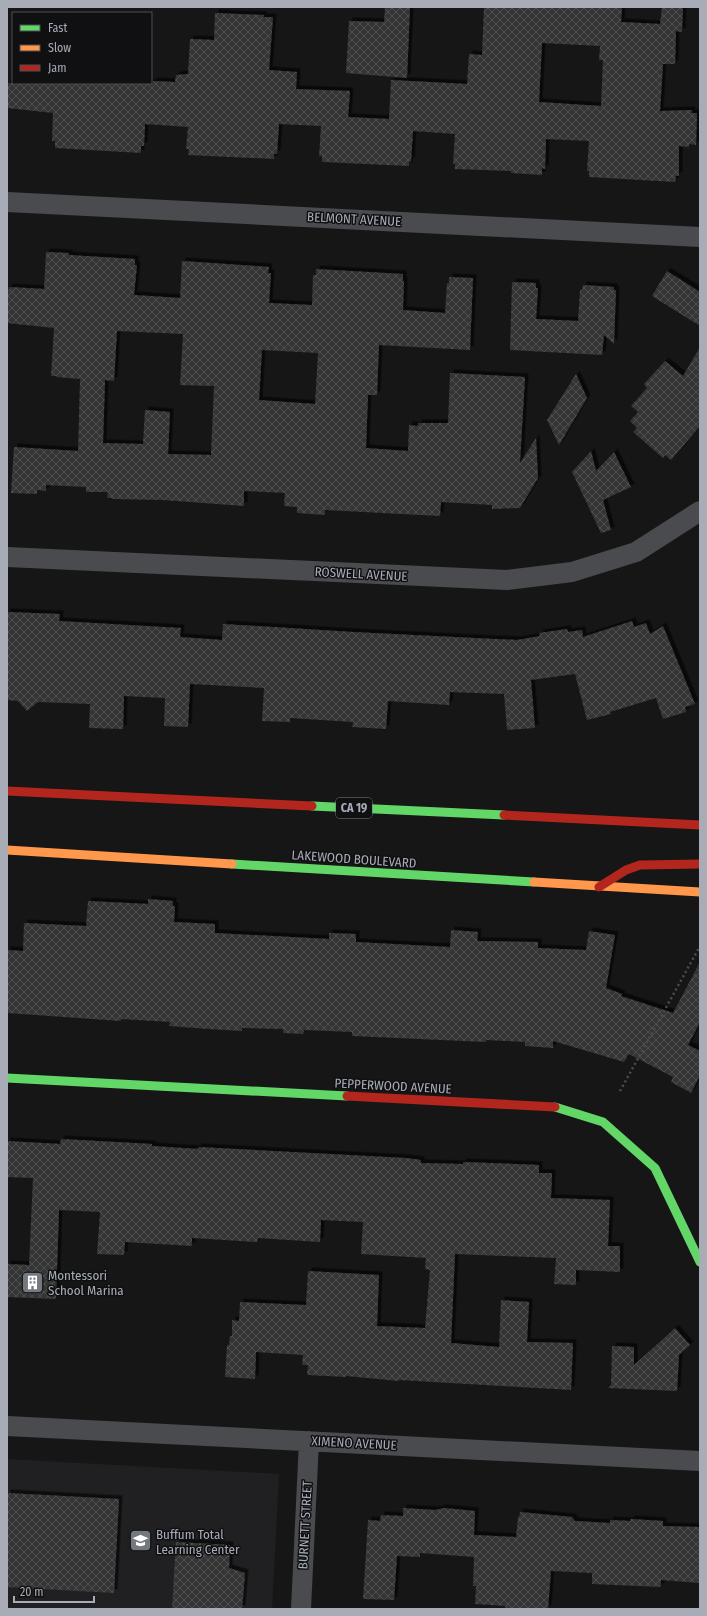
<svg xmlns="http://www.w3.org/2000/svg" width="707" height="1616" viewBox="0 0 707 1616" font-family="'Fira Sans Condensed',sans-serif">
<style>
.built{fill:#202022}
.building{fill:url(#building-cross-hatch);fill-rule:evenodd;filter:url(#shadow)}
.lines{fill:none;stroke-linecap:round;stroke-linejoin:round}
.path{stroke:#4c4d51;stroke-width:2.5;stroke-dasharray:2 3;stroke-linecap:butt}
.street{stroke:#4a4b4f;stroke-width:20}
.fast{stroke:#63d668;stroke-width:9}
.slow{stroke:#ff974d;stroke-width:9}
.jam{stroke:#b3261e;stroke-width:9}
.labels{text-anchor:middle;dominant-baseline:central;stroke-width:3;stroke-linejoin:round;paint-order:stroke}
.shield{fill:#101012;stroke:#7a7d86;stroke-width:1}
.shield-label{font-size:12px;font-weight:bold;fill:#a7acb7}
.street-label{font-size:13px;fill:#a7acb7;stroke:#101012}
.poi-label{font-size:13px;fill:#a7acb7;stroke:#101012;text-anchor:start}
</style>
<defs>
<pattern id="building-cross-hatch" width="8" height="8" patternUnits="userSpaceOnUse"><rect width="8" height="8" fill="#343435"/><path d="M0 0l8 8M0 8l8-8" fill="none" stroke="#4f4f50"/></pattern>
<filter id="shadow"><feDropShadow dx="3.5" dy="-3.5" stdDeviation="0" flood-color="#0009"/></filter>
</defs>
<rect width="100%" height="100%" fill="#161616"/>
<path class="built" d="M 7,1459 L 279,1474 L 272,1609 L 7,1609 Z"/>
<path class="building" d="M 385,7 L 410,7 L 407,78 L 346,73 L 349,21 L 384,22 Z
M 484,7 L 622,7 L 621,22 L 660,24 L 662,7 L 683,7 L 682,32 L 676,31 L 675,64 L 663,64 L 660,111 L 692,110 L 692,113 L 697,113 L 696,145 L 689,144 L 689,147 L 679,146 L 679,176 L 676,176 L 675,182 L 589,177 L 589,171 L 587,171 L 589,141 L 546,139 L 545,169 L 542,168 L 542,175 L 511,173 L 511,171 L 455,169 L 455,164 L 453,164 L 455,134 L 413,131 L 411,162 L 409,161 L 409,166 L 322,162 L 322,156 L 319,156 L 321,126 L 279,124 L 277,154 L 274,154 L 274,159 L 188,155 L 189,149 L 186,149 L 188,127 L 145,124 L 144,146 L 141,146 L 141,153 L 55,148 L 55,141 L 52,141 L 53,113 L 7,108 L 7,83 L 153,83 L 153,81 L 175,82 L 176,75 L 188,74 L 190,39 L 214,40 L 215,13 L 264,15 L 263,17 L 273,17 L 269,70 L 297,72 L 296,89 L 350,91 L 348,117 L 389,119 L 391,80 L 467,84 L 469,54 L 482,55 ZM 542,43 L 600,46 L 599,60 L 603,60 L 601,106 L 539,102 Z
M 46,252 L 69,253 L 69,255 L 135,259 L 135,265 L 137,265 L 134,295 L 180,298 L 182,261 L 269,267 L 268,273 L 271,273 L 269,303 L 312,305 L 313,275 L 316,275 L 316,269 L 403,274 L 403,281 L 404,281 L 403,310 L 445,313 L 447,283 L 449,283 L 449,277 L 473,278 L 470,350 L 379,345 L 377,395 L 368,395 L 366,448 L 408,451 L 409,425 L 418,426 L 418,423 L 448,423 L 450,373 L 525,377 L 520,463 L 536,438 L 538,478 L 520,508 L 492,509 L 492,505 L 441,502 L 440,516 L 325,510 L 325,515 L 297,513 L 297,507 L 284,506 L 285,493 L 244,491 L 244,506 L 163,500 L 112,499 L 112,498 L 107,498 L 108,492 L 86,492 L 86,487 L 46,485 L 46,491 L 37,490 L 37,494 L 11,493 L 14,447 L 78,451 L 80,379 L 56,377 L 57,376 L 51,376 L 54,328 L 7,323 L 7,289 L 9,289 L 9,287 L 44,289 ZM 117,331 L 183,334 L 180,385 L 214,386 L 211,455 L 168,454 L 170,412 L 145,410 L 143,444 L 103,443 L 105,380 L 114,381 ZM 262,350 L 318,353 L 315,404 L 259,400 Z
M 667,271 L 700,292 L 700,326 L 652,296 Z
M 512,282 L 536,283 L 536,288 L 538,288 L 536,319 L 578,321 L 580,290 L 582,290 L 583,285 L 614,287 L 614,290 L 616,290 L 614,344 L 604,335 L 602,355 L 510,350 Z
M 700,347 L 700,426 L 671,460 L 665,455 L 663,458 L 633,432 L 637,428 L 630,421 L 638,412 L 631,406 L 647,388 L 644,384 L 665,361 L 683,376 Z
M 576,374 L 587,398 L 559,445 L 547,420 Z
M 591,451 L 596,471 L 614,452 L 631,487 L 603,500 L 611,530 L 601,533 L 572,472 Z
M 7,612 L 60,614 L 59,621 L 181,628 L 180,637 L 222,640 L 223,624 L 353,632 L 517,640 L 540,636 L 539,633 L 567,629 L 568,632 L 582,630 L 583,637 L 632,621 L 634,627 L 646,623 L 650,634 L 663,626 L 695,704 L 685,707 L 686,712 L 663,719 L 656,698 L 610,712 L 611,714 L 587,720 L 575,674 L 531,680 L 535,728 L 507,730 L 504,694 L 450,692 L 449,705 L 388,701 L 386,729 L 352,727 L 353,722 L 290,718 L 290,722 L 262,721 L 264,688 L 190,684 L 188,727 L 164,726 L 165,698 L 124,696 L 123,729 L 89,728 L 90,704 L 38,702 L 27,711 L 18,701 L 7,700 Z
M 148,899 L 173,901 L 173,906 L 175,906 L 174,922 L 215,924 L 215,933 L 329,939 L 329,933 L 356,934 L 356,942 L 450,947 L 451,930 L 478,932 L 477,941 L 538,942 L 538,948 L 586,950 L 589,931 L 615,935 L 606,988 L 622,994 L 621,996 L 673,1013 L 700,962 L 700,1022 L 688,1045 L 700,1051 L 700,1075 L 691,1093 L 671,1082 L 673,1077 L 629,1054 L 624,1062 L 553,1041 L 553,1048 L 525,1046 L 525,1042 L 486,1040 L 486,1042 L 352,1036 L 352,1032 L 304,1030 L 303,1034 L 283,1033 L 283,1029 L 242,1028 L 242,1031 L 209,1029 L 169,1026 L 170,1022 L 121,1019 L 121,1021 L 7,1013 L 7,950 L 23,951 L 24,923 L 86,926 L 88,901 L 148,904 Z
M 61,1139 L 152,1144 L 152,1146 L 198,1149 L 198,1147 L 406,1158 L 421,1160 L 421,1163 L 463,1164 L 463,1162 L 539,1165 L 539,1173 L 552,1173 L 551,1198 L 610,1200 L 608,1246 L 620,1246 L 620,1272 L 576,1270 L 576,1285 L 554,1284 L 556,1258 L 455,1254 L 451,1343 L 499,1347 L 501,1300 L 529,1302 L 527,1342 L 573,1343 L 571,1390 L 399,1380 L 399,1381 L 346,1376 L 346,1377 L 307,1375 L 308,1365 L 302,1365 L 303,1355 L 256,1352 L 255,1379 L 225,1377 L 227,1345 L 229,1345 L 230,1336 L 232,1336 L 232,1320 L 239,1321 L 240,1302 L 306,1305 L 308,1271 L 379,1275 L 377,1326 L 425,1328 L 430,1270 L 425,1269 L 426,1258 L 361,1254 L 363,1222 L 321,1220 L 320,1242 L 258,1238 L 257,1242 L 192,1238 L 192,1246 L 125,1242 L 124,1255 L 97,1254 L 100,1212 L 59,1210 L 56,1299 L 7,1297 L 7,1264 L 29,1265 L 33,1178 L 7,1177 L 7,1141 L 60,1144 Z
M 675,1328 L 690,1345 L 679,1355 L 677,1391 L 608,1388 L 611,1385 L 612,1346 L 634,1347 L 634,1365 Z
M 7,1493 L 119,1499 L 114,1593 L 7,1587 Z
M 403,1508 L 435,1510 L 444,1508 L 475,1511 L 474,1535 L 516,1537 L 518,1517 L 519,1517 L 520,1512 L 572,1517 L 575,1521 L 610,1523 L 610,1520 L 630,1521 L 631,1519 L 663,1521 L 663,1526 L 700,1527 L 700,1583 L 661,1580 L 661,1587 L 592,1584 L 592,1573 L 551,1571 L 548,1609 L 505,1609 L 505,1606 L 475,1604 L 476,1586 L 473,1586 L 474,1557 L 420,1553 L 420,1557 L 397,1556 L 394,1600 L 363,1599 L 368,1520 L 380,1521 L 381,1515 L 403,1516 Z
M 176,1542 L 230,1545 L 229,1568 L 245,1573 L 242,1609 L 172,1609 Z"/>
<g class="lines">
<path class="path" d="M 620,1091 L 700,946"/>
<path class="street" d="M 7,202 L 700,237
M 7,557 L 507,580 L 572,572 L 636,552 L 700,511
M 7,1426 L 700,1461
M 301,1609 L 309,1441"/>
<path class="fast" d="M 312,806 L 504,815
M 232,864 L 534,882
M 7,1078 L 347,1096
M 555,1107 L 603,1122 L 655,1168 L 700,1262"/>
<path class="slow" d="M 7,850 L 232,864
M 534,882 L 700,892"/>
<path class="jam" d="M 7,791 L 312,806
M 504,815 L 700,825
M 599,887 L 626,870 L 640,865 L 700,864
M 347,1096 L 555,1107"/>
</g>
<defs>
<symbol id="building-square" viewBox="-11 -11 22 22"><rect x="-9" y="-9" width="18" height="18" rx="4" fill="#74787f" stroke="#101012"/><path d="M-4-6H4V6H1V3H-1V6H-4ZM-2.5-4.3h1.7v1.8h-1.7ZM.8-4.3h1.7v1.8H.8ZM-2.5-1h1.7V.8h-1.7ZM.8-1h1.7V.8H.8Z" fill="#fff"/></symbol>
<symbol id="school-square" viewBox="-11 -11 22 22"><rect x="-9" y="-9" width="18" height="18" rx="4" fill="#74787f" stroke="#101012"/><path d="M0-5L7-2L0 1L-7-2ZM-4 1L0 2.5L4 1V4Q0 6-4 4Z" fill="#fff"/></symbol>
</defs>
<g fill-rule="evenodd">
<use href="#building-square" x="20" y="1270" width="25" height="25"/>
<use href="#school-square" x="128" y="1528" width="25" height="25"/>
</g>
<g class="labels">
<rect class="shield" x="336" y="798" width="36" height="20" rx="3"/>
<g class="shield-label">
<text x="354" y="808">CA 19</text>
</g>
<g class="street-label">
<text transform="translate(354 219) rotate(3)">BELMONT AVENUE</text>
<text transform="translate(361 574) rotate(3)">ROSWELL AVENUE</text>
<text transform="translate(354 859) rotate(4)">LAKEWOOD BOULEVARD</text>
<text transform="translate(393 1086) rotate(3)">PEPPERWOOD AVENUE</text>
<text transform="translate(354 1443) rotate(3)">XIMENO AVENUE</text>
<text transform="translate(305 1525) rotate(-87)">BURNETT STREET</text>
</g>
<g class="poi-label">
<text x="48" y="1275">Montessori<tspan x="48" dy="15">School Marina</tspan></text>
<text x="156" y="1534">Buffum Total<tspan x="156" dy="15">Learning Center</tspan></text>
</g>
</g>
<rect width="707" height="1616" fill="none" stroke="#a7acb7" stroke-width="16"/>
<rect x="12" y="12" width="140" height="72" fill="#101012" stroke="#4c4e54"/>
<rect x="20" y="25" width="20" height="6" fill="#63d668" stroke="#4c4e54"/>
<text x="48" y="32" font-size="12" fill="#a7acb7">Fast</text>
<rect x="20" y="45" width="20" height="6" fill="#ff974d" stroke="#4c4e54"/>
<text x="48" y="52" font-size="12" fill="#a7acb7">Slow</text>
<rect x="20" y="65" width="20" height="6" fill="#b3261e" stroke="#4c4e54"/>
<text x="48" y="72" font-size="12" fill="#a7acb7">Jam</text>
<path d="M14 1596v6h80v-6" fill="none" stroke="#a7acb7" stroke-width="2"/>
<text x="20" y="1596" font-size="12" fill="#a7acb7" stroke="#101012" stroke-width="3" paint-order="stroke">20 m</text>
</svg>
